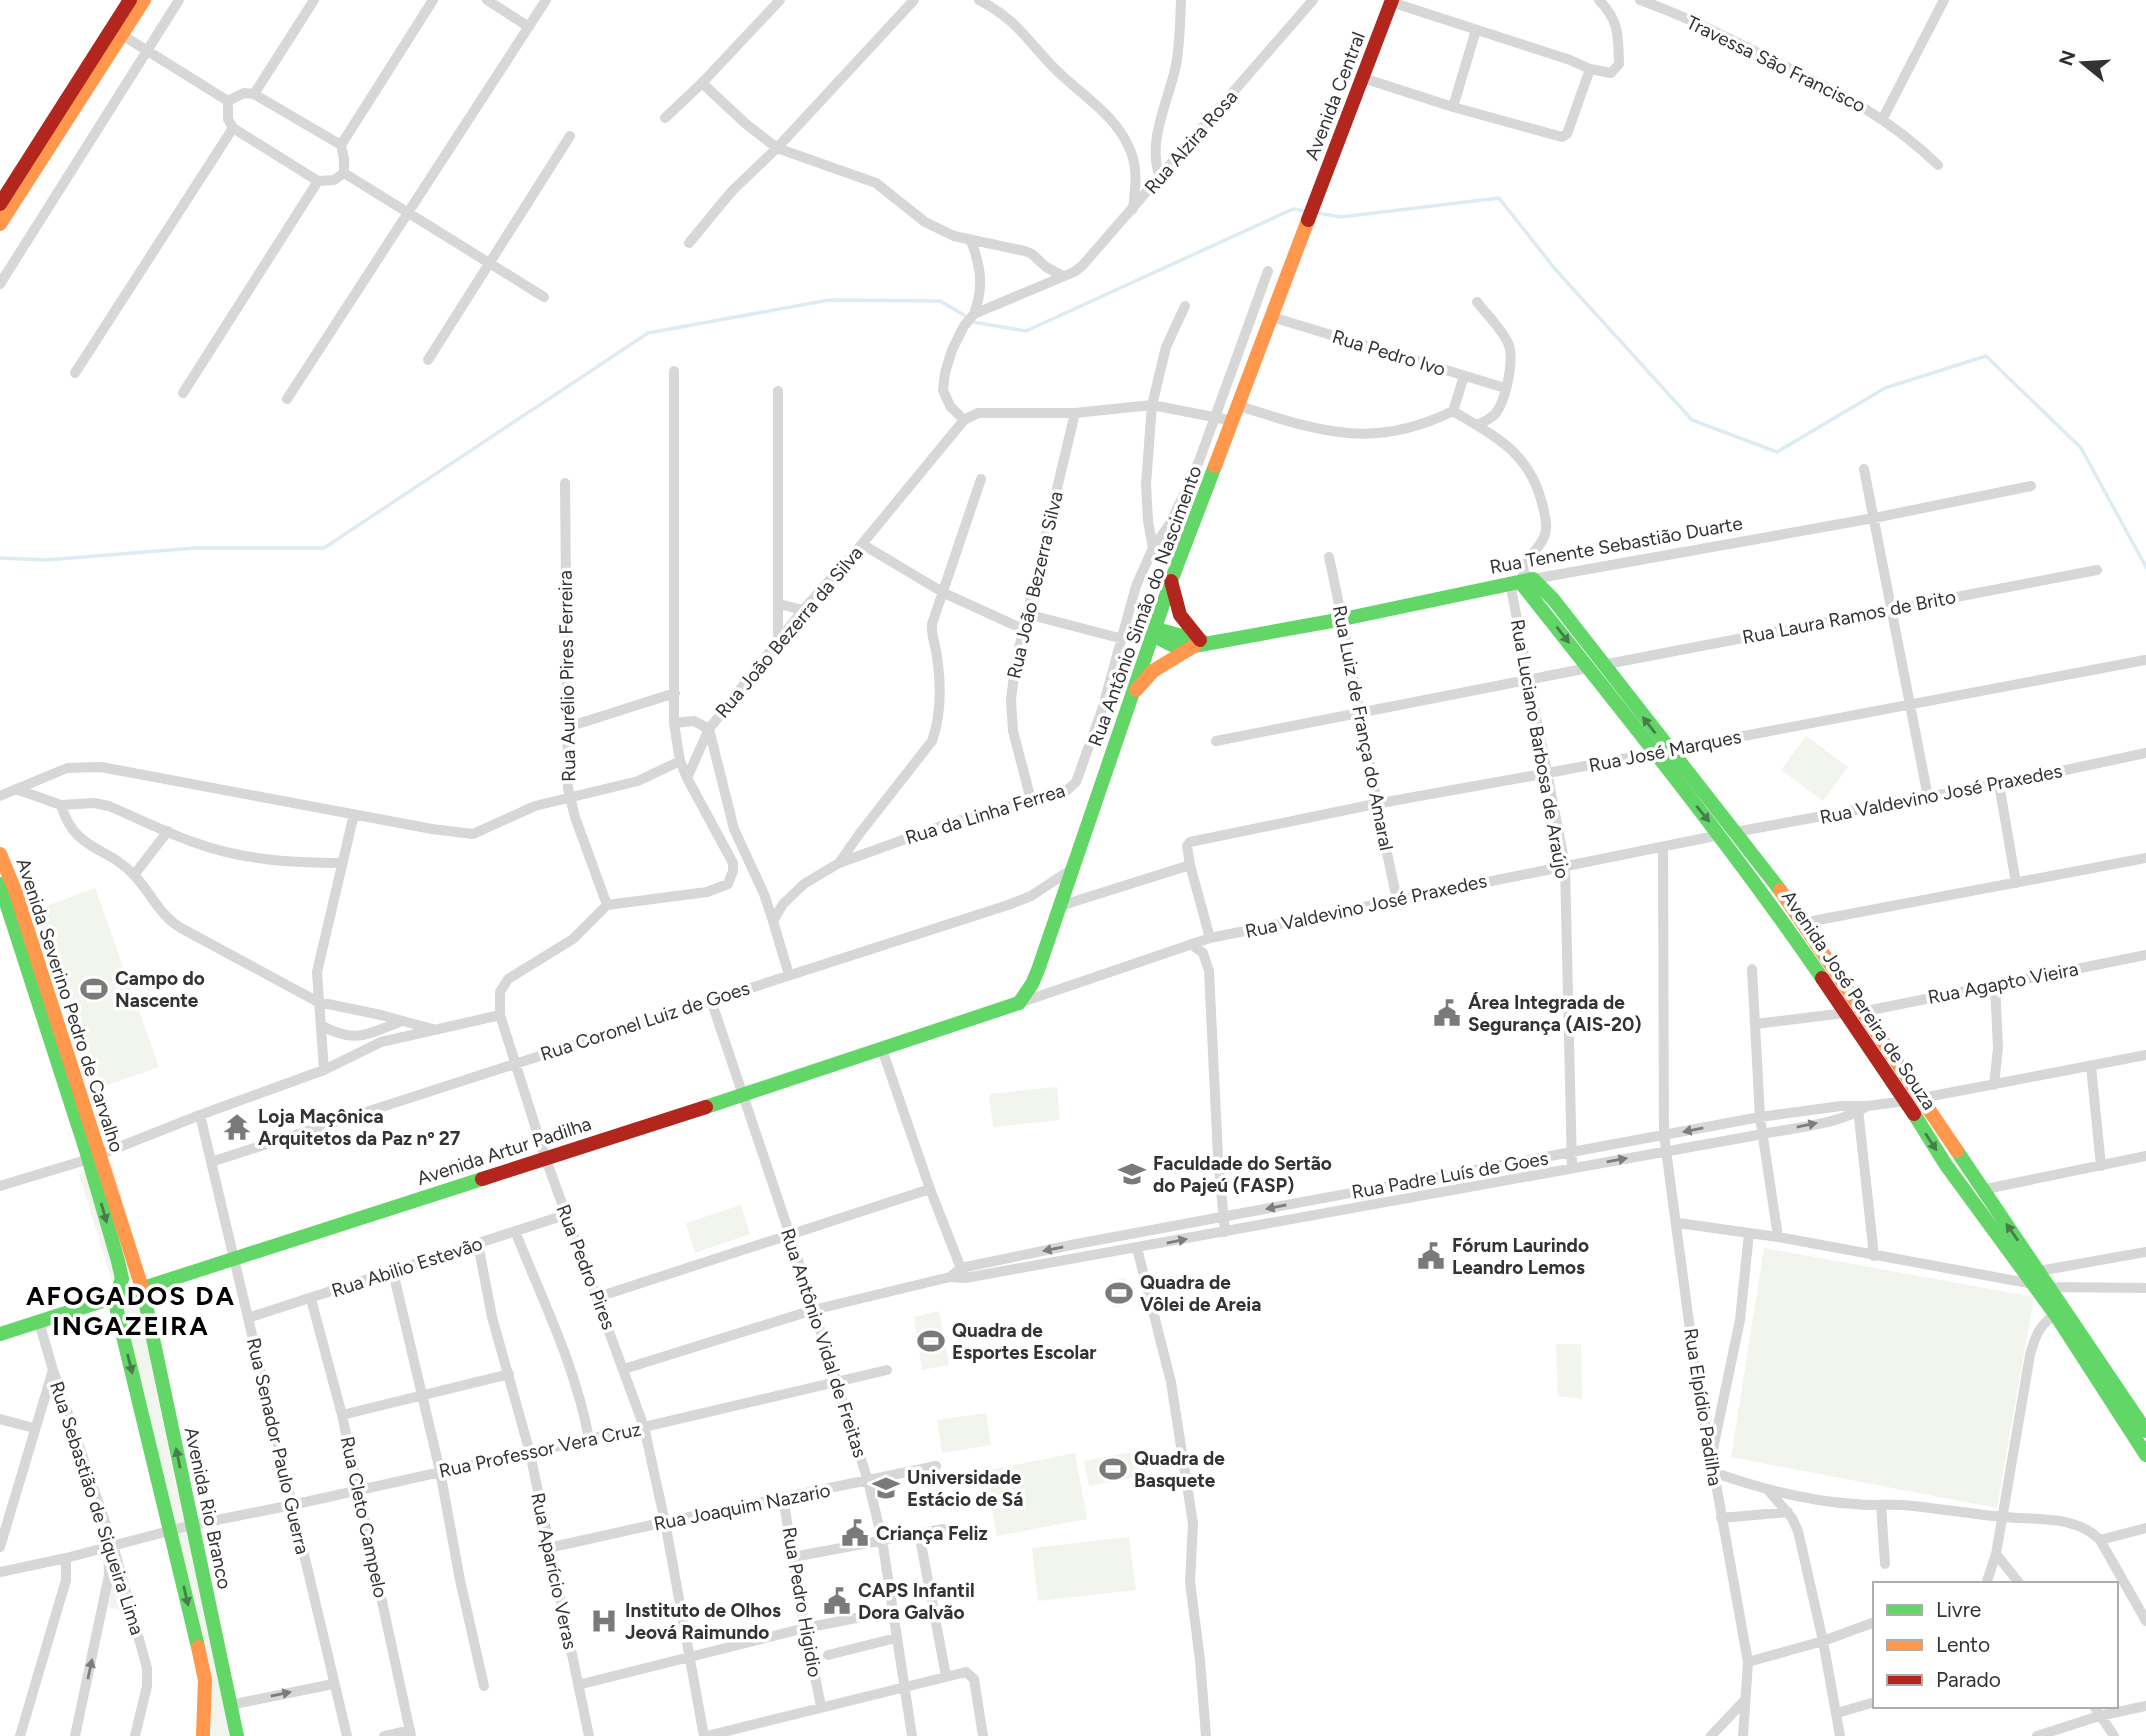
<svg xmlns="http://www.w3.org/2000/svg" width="2146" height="1736" viewBox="0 0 2146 1736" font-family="Figtree,sans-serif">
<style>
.green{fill:#f1f5ed}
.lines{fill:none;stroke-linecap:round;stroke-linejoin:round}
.stream{stroke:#ddebf3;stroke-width:3.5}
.street{stroke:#d7d7d7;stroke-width:10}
.fast{stroke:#63d668;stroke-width:14}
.slow{stroke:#ff974d;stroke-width:14}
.jam{stroke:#b3261e;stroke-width:14}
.oneway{fill:#497c4b}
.oneway2{fill:#7d7d7d}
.labels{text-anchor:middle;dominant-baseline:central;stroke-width:7;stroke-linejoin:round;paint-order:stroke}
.street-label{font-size:19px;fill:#333;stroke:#fff}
.poi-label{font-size:19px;font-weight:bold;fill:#333;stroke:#fff;text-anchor:start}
.district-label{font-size:26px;font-weight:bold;letter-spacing:2px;fill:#000;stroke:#fff}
</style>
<rect width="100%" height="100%" fill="#fff"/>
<path class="green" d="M 1806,736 L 1848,767 L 1823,801 L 1781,770 Z
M 95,888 L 159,1067 L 93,1090 L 30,912 Z
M 1057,1087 L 1060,1120 L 993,1127 L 989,1094 Z
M 112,1163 L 145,1277 L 113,1284 L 79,1174 Z
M 741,1205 L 750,1234 L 695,1253 L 686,1223 Z
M 1764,1248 L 2034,1297 L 1997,1508 L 1731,1457 Z
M 1125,1278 L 1129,1305 L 1113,1308 L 1109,1281 Z
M 138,1298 L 172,1469 L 233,1736 L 212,1736 L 209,1670 L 121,1303 Z
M 939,1311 L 949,1365 L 922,1370 L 914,1317 Z
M 1581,1344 L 1582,1399 L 1558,1396 L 1556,1344 Z
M 986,1413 L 991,1445 L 942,1453 L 937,1420 Z
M 1139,1451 L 1142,1476 L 1089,1486 L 1084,1461 Z
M 1075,1453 L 1087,1519 L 997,1536 L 985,1471 Z
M 1129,1537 L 1136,1590 L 1038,1601 L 1032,1548 Z
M 115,1570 L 127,1612 L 108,1607 Z"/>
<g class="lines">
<path class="stream" d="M 1317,213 L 1341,217 L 1499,198 L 1555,269 L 1692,420 L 1777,452 L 1885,388 L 1986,356 L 2081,448 L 2146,567
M 973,322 L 1026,331 L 1293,209 L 1306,211
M 0,558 L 46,560 L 195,548 L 324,548 L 648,333 L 829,300 L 940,301 L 964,315"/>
<path class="street" d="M 487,0 L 529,27
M 979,0 C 1016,19 1027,40 1054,68 C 1082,96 1119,116 1132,155 C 1138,173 1135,190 1133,209
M 1640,0 C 1685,16 1729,38 1772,60 C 1837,92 1885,114 1938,165
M 1391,2 L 1570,60 L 1590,69 L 1611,73 L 1619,64 C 1618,36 1620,22 1599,0
M 122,35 L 228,101
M 1363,78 L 1453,107 L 1562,137 L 1567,134 L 1590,69
M 702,83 L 780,0
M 254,94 L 314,0
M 1453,107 L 1476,30
M 665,118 L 702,83 L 746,124 L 777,148 L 876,183 L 925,222 L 954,236 L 1025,251 L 1032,254 L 1046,267 L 1063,276
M 1883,118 L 1944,0
M 341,145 L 254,94 L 244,93 L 228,101 L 228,119 L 233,128 L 318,181 L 334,180 L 344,173 L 344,159 L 341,145 L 433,0
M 344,173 L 544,297
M 1160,177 C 1146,142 1169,100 1176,65 C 1180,44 1180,22 1181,0
M 971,241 C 981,267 984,287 974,314
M 689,243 L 732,191 L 777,148 L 914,0
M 0,284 L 179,0
M 1477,302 C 1487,315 1501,328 1508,343 C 1515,359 1506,399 1496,413 C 1491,419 1484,422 1477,425
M 1272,317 L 1505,388
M 428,360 L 570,136
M 674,371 L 674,723 L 680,761 L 687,778
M 75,373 L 233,128
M 778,391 L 778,641
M 183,393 L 318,181
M 287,399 L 546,0
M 1239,406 C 1319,431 1372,451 1453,411 C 1496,437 1529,452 1542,503 C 1544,511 1547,521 1546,530 C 1544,544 1533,551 1526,562 C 1524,567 1523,573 1522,578
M 1453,411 L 1464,376
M 964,420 L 950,406 L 943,390 L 945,373 L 952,350 L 964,326 L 974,314 L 1074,272 L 1082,266 L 1313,0
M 1864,469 L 1928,797
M 565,483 L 568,788 L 575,817 L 607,905
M 862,544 L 944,593 L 1023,629
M 1153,548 L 1171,522 L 1199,461 L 1268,271
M 1329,557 C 1354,670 1371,785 1397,899
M 1523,573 L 1533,579 L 1874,518 L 2031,486
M 1510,583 L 1565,865 L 1572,1168
M 779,604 L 803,610
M 1027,614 L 1123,639
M 1602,665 L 2097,570
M 674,723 L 694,721 L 709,729 L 734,829 L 764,894 L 773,921
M 568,727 L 675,693
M 1216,741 L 1588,668
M 1999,784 L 2016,883
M 16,789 L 61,805 L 94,803 L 109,806 C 137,818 165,832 193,842 C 241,860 292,863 342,863
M 0,796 L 67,768 L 101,767 L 432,829 L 473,834 L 535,806 L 638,781 L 680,761
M 1031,800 L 1013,731 L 1011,700 L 1015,665 L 1075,413
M 61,805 C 75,852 106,845 134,875 C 152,894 158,914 181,928 L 318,1002 L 381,1015 L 436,1030
M 1735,832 L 1999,784 L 2146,753
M 1663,847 L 1664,1135 L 1695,1367 L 1748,1662 L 1743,1736
M 839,863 L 860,833 L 932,741 C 941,716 941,684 937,657 C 936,646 931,636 932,624 L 981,479
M 134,875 L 168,831
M 1060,906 L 1190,865
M 1802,923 L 2146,858
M 1210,938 L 1190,865 L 1187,846 L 1190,842 L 1375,804 L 1548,773 L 2145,660
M 1191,944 L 1203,953 L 1209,971 L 1218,1157 L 1225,1232
M 1752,969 L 1760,1117 L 1778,1237
M 789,975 L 773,921 L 783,904 L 804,884 L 839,863 L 947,824 L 1031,800 L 1064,793 L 1076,782 L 1102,710 L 1136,586 L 1153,548 L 1148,521 L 1146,484 L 1152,405 L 1166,347 L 1185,306
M 711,1000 L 790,1235 L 868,1481 L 882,1539 L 912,1736
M 1019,1003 L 1210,938 L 1720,835
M 1861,1012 L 2146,955
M 1755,1024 L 1845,1013
M 322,1026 C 357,1044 367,1034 402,1021
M 882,1049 L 930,1189 L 962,1271
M 2091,1066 L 2101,1166
M 324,1070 L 317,972 L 354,814
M 1994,1085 L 1998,1048 L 1995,984
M 1858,1109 L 1874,1256
M 200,1115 L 347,1736
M 99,1155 L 200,1115 L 324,1070 L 381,1042 L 500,1015
M 211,1162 L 1008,905 L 1031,896 L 1072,869
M 0,1186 L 89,1159
M 1981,1190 L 2146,1156
M 1678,1223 L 1778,1237 L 2049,1287 L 2146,1288
M 515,1231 C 542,1299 576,1367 589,1439
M 478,1244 L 492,1317 L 530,1453 L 589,1736
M 1137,1248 L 1171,1382 L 1193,1524 L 1190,1582 L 1200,1660 L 1206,1736
M 2039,1271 L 2146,1252
M 393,1272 L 440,1471 L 460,1580 L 484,1686
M 950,1277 L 961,1268 L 1071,1245 L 1760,1117 L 1841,1106 L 1867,1106 L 1906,1101 L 2146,1055
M 598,1297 L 930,1189
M 311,1299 L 342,1415 L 411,1736
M 248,1318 L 565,1215
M 39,1322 L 53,1370 L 113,1545 L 147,1668 L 147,1686 L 135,1736
M 624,1369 L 813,1310 L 950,1277 L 965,1278 L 1763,1134 C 1797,1127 1838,1125 1867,1106
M 342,1415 L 509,1374
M 0,1419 L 34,1428
M 1712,1454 L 1740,1320 L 1749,1233
M 1713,1472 C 1758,1488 1806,1501 1854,1504 C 1870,1506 1887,1504 1903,1505 C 1937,1508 1970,1514 2004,1517 C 2036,1520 2076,1515 2100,1540 L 2146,1621
M 1768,1490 L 1792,1518 L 1798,1531 L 1823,1641 L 1840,1736
M 783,1498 L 805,1628 L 821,1706
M 1881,1505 L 1885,1564
M 1721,1518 L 1788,1512
M 919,1533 L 946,1676
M 2100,1540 L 2146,1528
M 0,1547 L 53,1370
M 548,1548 L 665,1522 L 936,1466
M 793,1557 L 943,1529
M 0,1572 L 66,1558 L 192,1525 L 292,1505 L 644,1427 L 887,1370
M 1986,1584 L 1996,1554
M 2020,1584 L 1996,1554 L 2030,1355 C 2035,1336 2041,1321 2059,1313
M 828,1655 L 896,1638
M 1748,1662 L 1823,1641 L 1875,1622
M 578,1685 L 805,1628 L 892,1611
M 230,1705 L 333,1684
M 2094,1706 L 2114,1736
M 1837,1713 L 1875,1702
M 20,1736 L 66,1580 L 66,1558
M 75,1736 L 109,1575 L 108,1547
M 384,1736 L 410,1730
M 704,1736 L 665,1522 L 644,1427 L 545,1157 L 500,1015 L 500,992 L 508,979 L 573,939 L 607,905 L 707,892 L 728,884 L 733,871 L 733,863 L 687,778 L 709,729 L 803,610 L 862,544 L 964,420 L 978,413 L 1075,413 L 1152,405 L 1234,421
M 707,1736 L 966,1672 L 974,1679 L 983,1736
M 1711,1736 L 1745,1700
M 2037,1736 L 2099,1716 L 2146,1706"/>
<path class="fast" d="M 1520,582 C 1623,712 1728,841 1822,978
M 1152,635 L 1172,645 L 1194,646 L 1343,619 L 1533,579 L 1553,599 L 1780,890
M 1152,635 L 1164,631 L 1204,642
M 0,884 L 85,1147 L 118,1261 L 122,1279 L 115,1298 L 117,1311 L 198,1647
M 706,1107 L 1019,1003 L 1032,984 L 1038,970 L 1171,581 L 1215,466
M 1914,1114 L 1946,1165 L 2055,1314 L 2146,1455
M 1957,1151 L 2146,1431
M 143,1291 L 237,1736
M 0,1334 L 482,1179"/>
<path class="slow" d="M 0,224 L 144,0
M 1215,466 L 1308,220
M 1136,690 L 1153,671 L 1194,646
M 0,854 L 16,893 L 143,1291
M 1780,890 L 1957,1151
M 198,1647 L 205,1680 L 203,1736"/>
<path class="jam" d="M 0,204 L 130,0
M 1308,220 L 1392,0
M 1171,581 L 1180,615 L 1200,640
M 1822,978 L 1914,1114
M 482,1179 L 706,1107"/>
</g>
<defs><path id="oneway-solid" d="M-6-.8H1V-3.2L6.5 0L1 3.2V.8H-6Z" transform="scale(1.75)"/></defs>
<g class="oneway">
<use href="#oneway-solid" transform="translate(1563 635) rotate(52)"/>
<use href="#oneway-solid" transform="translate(1649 725) rotate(-128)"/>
<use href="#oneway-solid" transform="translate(1703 814) rotate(51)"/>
<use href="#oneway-solid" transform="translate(1931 1142) rotate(57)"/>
<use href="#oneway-solid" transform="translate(104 1213) rotate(74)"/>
<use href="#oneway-solid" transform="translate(2012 1232) rotate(-125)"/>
<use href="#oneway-solid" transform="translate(130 1364) rotate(76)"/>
<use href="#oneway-solid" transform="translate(178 1458) rotate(-102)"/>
<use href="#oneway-solid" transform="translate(186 1596) rotate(77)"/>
</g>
<g class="oneway2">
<use href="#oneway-solid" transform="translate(1807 1125) rotate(-12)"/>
<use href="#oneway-solid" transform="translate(1693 1130) rotate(169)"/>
<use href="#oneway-solid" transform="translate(1617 1160) rotate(-10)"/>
<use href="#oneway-solid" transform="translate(1276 1207) rotate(169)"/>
<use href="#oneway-solid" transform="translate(1177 1241) rotate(-11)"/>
<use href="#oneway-solid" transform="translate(1053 1249) rotate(168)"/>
<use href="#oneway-solid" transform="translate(90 1669) rotate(-78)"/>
<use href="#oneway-solid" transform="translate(281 1694) rotate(-12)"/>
</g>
<defs>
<symbol id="stadium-bare" viewBox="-9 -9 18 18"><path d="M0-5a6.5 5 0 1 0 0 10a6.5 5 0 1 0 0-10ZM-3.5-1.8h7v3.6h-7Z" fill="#7a7a7a" stroke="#fff" stroke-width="2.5" paint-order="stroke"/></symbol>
<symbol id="civic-bare" viewBox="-9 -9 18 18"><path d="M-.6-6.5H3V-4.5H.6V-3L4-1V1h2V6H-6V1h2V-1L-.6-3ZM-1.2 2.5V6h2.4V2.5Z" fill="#7a7a7a" stroke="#fff" stroke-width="2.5" paint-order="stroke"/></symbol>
<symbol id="temple-bare" viewBox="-9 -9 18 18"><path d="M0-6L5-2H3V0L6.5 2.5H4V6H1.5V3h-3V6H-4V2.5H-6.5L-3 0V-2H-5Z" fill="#7a7a7a" stroke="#fff" stroke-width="2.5" paint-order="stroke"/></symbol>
<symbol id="university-bare" viewBox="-9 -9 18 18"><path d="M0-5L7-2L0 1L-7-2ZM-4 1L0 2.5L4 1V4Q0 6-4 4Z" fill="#7a7a7a" stroke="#fff" stroke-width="2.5" paint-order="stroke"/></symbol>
<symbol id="hospital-bare" viewBox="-9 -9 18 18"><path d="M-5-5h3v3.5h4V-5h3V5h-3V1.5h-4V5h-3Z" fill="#7a7a7a" stroke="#fff" stroke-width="2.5" paint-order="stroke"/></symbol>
</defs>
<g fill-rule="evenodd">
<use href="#stadium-bare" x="75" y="970" width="38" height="38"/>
<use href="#civic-bare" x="1428" y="994" width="38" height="38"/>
<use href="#temple-bare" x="218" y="1108" width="38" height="38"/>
<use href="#university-bare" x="1113" y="1155" width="38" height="38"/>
<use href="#civic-bare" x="1412" y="1237" width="38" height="38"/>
<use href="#stadium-bare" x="1100" y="1274" width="38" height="38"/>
<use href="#stadium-bare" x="912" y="1322" width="38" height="38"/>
<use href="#stadium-bare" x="1094" y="1450" width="38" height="38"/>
<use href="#university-bare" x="867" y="1469" width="38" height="38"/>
<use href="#civic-bare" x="836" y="1514" width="38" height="38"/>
<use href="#civic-bare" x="818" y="1582" width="38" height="38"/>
<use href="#hospital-bare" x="585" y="1602" width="38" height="38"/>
</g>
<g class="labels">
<g class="street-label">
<text transform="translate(1776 64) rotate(26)">Travessa São Francisco</text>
<text transform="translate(1335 96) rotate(-69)">Avenida Central</text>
<text transform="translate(1191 142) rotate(-49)">Rua Alzira Rosa</text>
<text transform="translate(1389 353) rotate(17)">Rua Pedro Ivo</text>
<text transform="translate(1616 545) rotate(-10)">Rua Tenente Sebastião Duarte</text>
<text transform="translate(1035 585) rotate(-77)">Rua João Bezerra Silva</text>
<text transform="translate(1145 606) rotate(-70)">Rua Antônio Simão do Nascimento</text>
<text transform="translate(1849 617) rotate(-11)">Rua Laura Ramos de Brito</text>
<text transform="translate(789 632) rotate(-50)">Rua João Bezerra da Silva</text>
<text transform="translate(567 676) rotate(-91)">Rua Aurélio Pires Ferreira</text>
<text transform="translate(1363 728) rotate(79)">Rua Luiz de França do Amaral</text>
<text transform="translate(1540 749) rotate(80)">Rua Luciano Barbosa de Araújo</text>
<text transform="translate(1665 751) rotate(-11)">Rua José Marques</text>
<text transform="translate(1941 794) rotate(-11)">Rua Valdevino José Praxedes</text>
<text transform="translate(985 814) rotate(-17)">Rua da Linha Ferrea</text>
<text transform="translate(1366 906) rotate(-12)">Rua Valdevino José Praxedes</text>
<text transform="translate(2003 983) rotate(-11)">Rua Agapto Vieira</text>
<text transform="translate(1859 1000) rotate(56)">Avenida José Pereira de Souza</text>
<text transform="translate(70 1005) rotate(72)">Avenida Severino Pedro de Carvalho</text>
<text transform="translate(645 1021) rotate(-18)">Rua Coronel Luiz de Goes</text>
<text transform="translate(504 1151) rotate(-18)">Avenida Artur Padilha</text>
<text transform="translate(1450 1175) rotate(-10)">Rua Padre Luís de Goes</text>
<text transform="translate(407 1267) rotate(-18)">Rua Abilio Estevão</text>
<text transform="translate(586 1267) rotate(69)">Rua Pedro Pires</text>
<text transform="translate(824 1343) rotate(72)">Rua Antônio Vidal de Freitas</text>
<text transform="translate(1703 1407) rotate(81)">Rua Elpídio Padilha</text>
<text transform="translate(278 1446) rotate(77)">Rua Senador Paulo Guerra</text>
<text transform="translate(540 1450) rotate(-12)">Rua Professor Vera Cruz</text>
<text transform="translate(742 1507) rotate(-11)">Rua Joaquim Nazario</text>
<text transform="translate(97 1508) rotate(72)">Rua Sebastião de Siqueira Lima</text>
<text transform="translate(208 1508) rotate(78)">Avenida Rio Branco</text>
<text transform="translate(364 1517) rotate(78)">Rua Cleto Campelo</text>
<text transform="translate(554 1571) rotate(78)">Rua Aparício Veras</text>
<text transform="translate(802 1602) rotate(80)">Rua Pedro Higidio</text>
</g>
<g class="poi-label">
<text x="115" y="978">Campo do<tspan x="115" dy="22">Nascente</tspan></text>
<text x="1468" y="1002">Área Integrada de<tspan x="1468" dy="22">Segurança (AIS-20)</tspan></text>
<text x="258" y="1116">Loja Maçônica<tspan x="258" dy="22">Arquitetos da Paz nº 27</tspan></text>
<text x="1153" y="1163">Faculdade do Sertão<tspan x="1153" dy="22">do Pajeú (FASP)</tspan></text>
<text x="1452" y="1245">Fórum Laurindo<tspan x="1452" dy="22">Leandro Lemos</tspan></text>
<text x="1140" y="1282">Quadra de<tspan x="1140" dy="22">Vôlei de Areia</tspan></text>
<text x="952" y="1330">Quadra de<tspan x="952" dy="22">Esportes Escolar</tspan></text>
<text x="1134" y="1458">Quadra de<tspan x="1134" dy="22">Basquete</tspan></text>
<text x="907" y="1477">Universidade<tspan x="907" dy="22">Estácio de Sá</tspan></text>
<text x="876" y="1533">Criança Feliz</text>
<text x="858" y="1590">CAPS Infantil<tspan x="858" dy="22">Dora Galvão</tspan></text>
<text x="625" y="1610">Instituto de Olhos<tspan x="625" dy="22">Jeová Raimundo</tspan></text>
</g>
<g class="district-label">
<text x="131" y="1296">AFOGADOS DA<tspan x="131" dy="30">INGAZEIRA</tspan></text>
</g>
</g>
<rect x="1873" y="1582" width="245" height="126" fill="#ffffff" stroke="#adadad" stroke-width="2"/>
<rect x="1887" y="1605" width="35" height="10" fill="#63d668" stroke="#adadad" stroke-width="2"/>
<text x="1936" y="1617" font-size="21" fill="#333333">Livre</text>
<rect x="1887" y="1640" width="35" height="10" fill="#ff974d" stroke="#adadad" stroke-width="2"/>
<text x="1936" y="1652" font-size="21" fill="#333333">Lento</text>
<rect x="1887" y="1675" width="35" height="10" fill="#b3261e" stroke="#adadad" stroke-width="2"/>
<text x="1936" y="1687" font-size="21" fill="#333333">Parado</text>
<g transform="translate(2083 63) rotate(288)" stroke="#ffffff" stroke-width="5" paint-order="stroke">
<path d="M0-5L12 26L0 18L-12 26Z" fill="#333333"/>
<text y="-10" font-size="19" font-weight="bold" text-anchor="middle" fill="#333333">N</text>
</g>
</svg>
